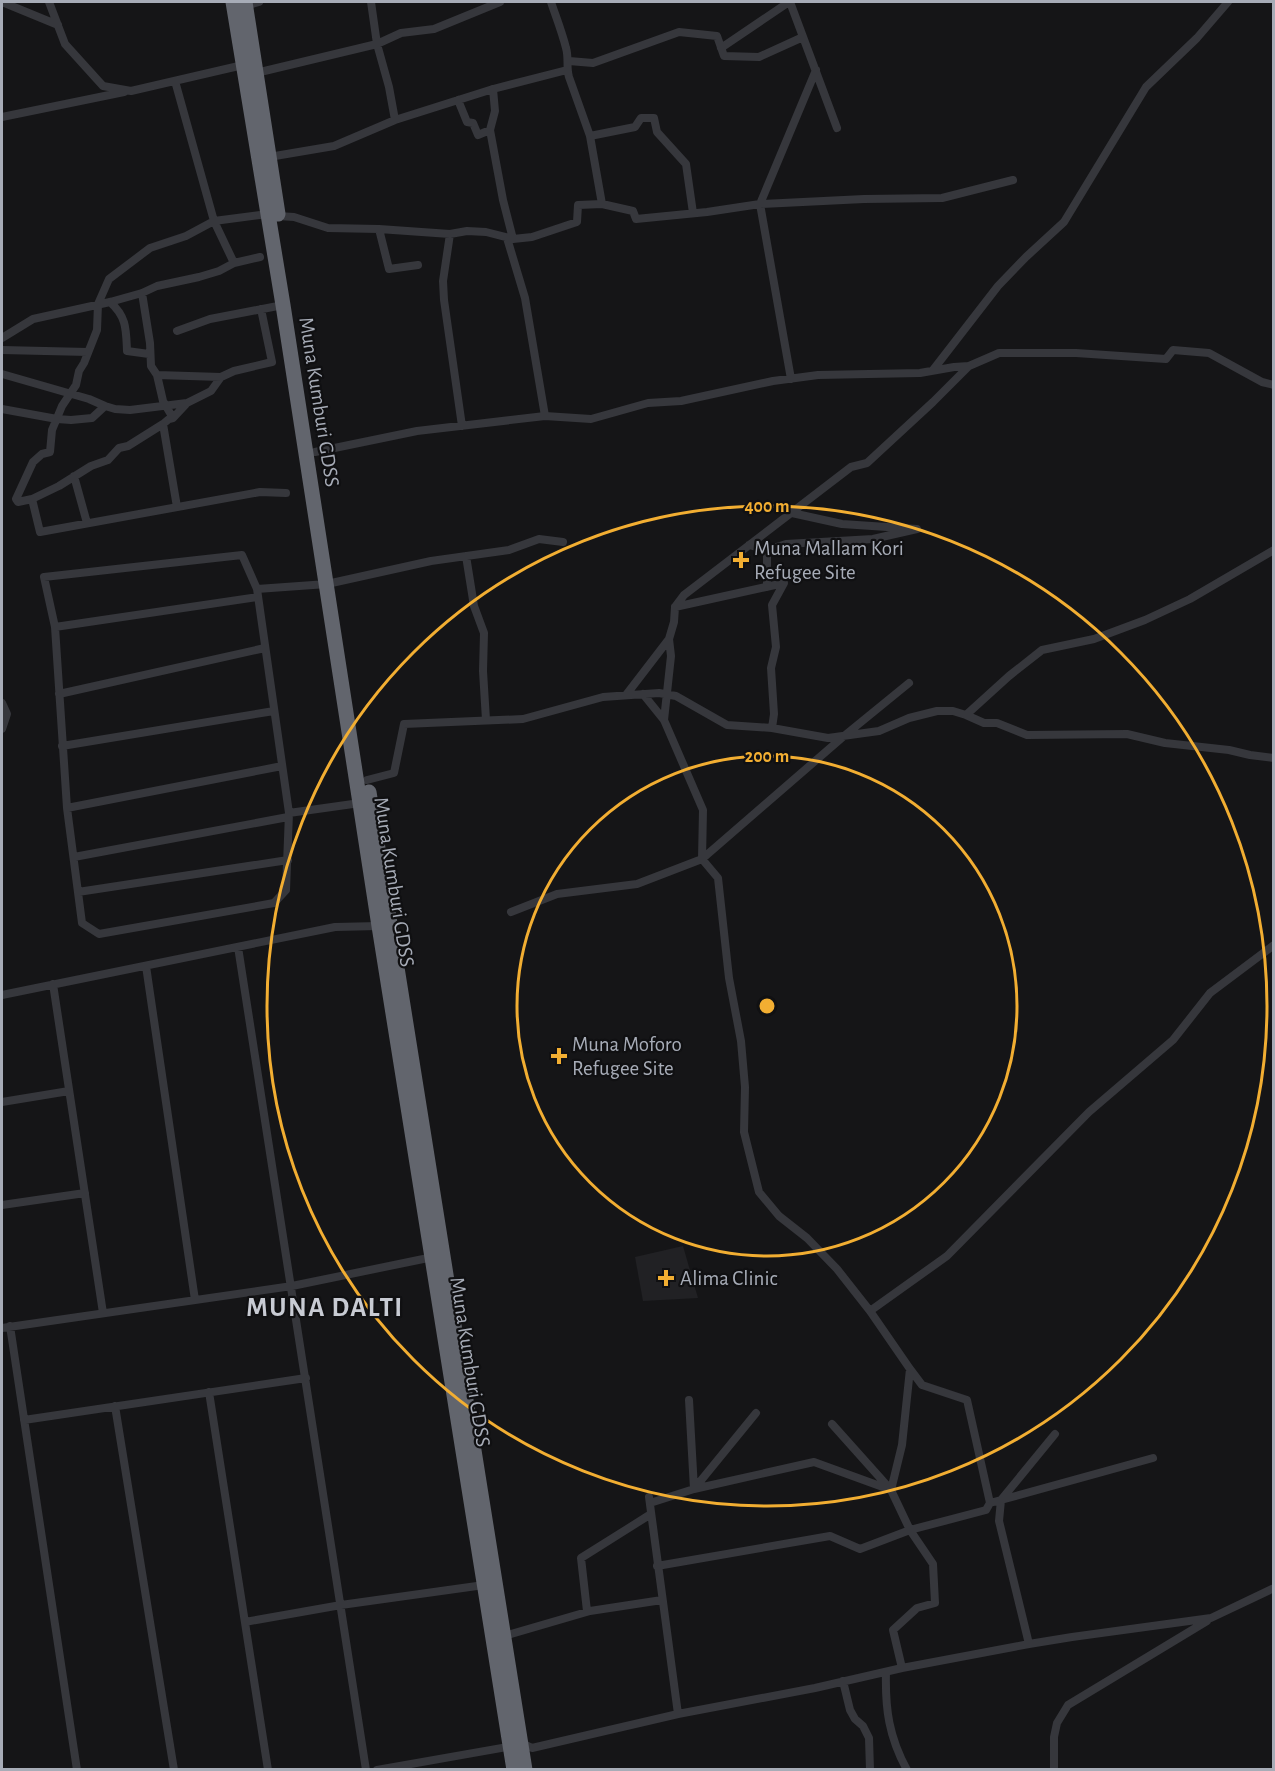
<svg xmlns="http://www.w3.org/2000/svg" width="1275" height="1771" viewBox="0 0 1275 1771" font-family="'Alegreya Sans',sans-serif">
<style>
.built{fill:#212124}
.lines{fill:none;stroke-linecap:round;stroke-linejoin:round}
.street{stroke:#36373c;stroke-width:8}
.highway{stroke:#62656d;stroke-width:15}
.ring{fill:none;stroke:#f2ae32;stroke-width:3}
.poi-dot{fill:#f2ae32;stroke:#101012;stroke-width:2}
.labels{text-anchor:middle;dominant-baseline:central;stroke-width:4.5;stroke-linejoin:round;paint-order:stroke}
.street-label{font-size:21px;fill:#a7acb7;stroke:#101012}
.poi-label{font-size:21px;fill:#a7acb7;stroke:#101012;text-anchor:start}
.district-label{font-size:27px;font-weight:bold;letter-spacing:1.5px;fill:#c8cbd3;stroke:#101012}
.centre{fill:#f2ae32;stroke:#101012;stroke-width:3}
.ring-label{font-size:18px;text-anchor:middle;font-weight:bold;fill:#f2ae32;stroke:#101012;stroke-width:4.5;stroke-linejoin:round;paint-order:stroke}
</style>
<rect width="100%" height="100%" fill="#151517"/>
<path class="built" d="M 683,1246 L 698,1298 L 643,1301 L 635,1257 Z"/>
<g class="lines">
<path class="street" d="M 2,2 L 58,25
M 49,2 L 65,44 L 103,86 L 131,91 L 243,65
M 371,2 L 377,44 L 389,87 L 395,120 L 493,89 L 567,70
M 551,2 C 556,17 562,32 566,48 C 569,58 566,67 569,77 L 590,136 L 602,204
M 790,2 L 837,128
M 245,6 L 259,2
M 721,48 L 789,2
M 569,61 L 593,63 L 679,32 L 717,36 L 724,56 L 759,57 L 803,37
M 256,73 L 377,44 L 401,33 L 434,29 L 500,2
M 175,81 L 214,221 L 186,236 L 150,248 L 109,279 L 98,304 L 97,330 L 84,363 L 79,371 L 76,385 L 62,406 L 52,430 L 50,452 L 42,454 L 33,462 L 16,499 L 18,502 L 32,499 L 59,486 L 91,466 L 108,460 L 119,448 L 128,446 L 163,424 L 169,419 L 173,418 L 187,403
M 458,100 L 467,122 L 473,123 L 478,135 L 490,130 L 503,200 L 513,239
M 2,117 L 124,92
M 490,130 L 495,111 L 493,89
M 590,136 L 635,127 L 641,118 L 654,118 L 657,132 L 686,164 L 693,213
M 269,157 L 334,146 L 395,120
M 278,216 L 294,217 L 328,228 L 379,229
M 450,234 L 443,281 L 444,300 L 462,426
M 507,238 L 525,298 L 545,416
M 234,263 L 214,221 L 268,214
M 418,265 L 389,269 L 379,229 L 450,234 L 467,231 L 486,232 L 513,239 L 532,237 L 577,222 L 578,205 L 602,204 L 633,211 L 636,219 L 707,212 L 760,204 L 864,199 L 942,198 L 1013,180
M 142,293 L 150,343 L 151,366 L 157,375 L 163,401 L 173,418
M 110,302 C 127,317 126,330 127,351 L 149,354
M 177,331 L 210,319 L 283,305
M 2,338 L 33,319 L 110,302 L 142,293 L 157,286 L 199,277 L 219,271 L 234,263 L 260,257
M 2,350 L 88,352
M 933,370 L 998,286 L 1026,257 L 1064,222 L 1146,87 L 1197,38 L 1228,2
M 2,374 L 89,399 L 105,406
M 157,375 L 221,377
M 791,379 L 760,204 L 816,70
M 2,409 L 57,419 L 71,420 L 92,418 L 105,406 L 115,409 L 130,410 L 187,403 L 211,391 L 221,377 L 234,371 L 272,362 L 261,309
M 163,424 L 177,507
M 315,452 L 417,431 L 545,416 L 591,419 L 648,403 L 681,401 L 773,381 L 818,375 L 920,373 L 954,367 L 969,366 L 999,353 L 1076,353 L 1166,359 L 1173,350 L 1209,353 L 1262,382 L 1274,385
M 74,476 L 87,523
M 32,499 L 40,532 L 260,492 L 286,493
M 749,545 L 767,550 L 767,587
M 767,550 L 786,544 L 873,539 L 917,529 L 842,524 L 792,513
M 242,555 L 257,589 L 289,813 L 286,890 L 274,903 L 99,934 L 82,923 L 67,808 L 55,627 L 44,577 Z
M 466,556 L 474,606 L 484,633 L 483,671 L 486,720
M 257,589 L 327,584 L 431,561 L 509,550 L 539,539 L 563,542
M 675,607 L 784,583 L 772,605 L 776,647 L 771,668 L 774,714 L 772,728
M 55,627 L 258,597
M 59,694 L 265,648
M 626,695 L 669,639 L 674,622 L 675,607 L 684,595 L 851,467 L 867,463 L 933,402 L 969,366
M 2,703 L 7,714 L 2,729
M 966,715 L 984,723 L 997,723 L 1027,735 L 1127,734 L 1165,743 L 1229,750 L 1250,755 L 1274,758
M 664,720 L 671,656 L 669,639
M 62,746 L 274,711
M 367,780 L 394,773 L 404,724 L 523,719 L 603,697 L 659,693 L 676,696 L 727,725 L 772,728 L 828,738 L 879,731 L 909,718 L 937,711 L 953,711 L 966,715 L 1009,676 L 1042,650 L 1094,639 L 1145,620 L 1190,599 L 1274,550
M 67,808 L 282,766
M 289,813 L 360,803
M 74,857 L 288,817
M 78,892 L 288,860
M 511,912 L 557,894 L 637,884 L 702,859 L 703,810 L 664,720 L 643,694
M 238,947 L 366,1770
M 146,966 L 195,1300
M 53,984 L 103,1313
M 2,995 L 335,927 L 379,926
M 2,1102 L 69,1091
M 2,1205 L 85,1193
M 870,1311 L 947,1256 L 1089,1112 L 1173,1040 L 1210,993 L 1274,945
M 10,1326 L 77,1770
M 2,1328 L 292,1286 L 433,1257
M 910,1369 L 922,1385 L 967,1400 L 990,1503
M 209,1392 L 268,1770
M 115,1406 L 174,1770
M 24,1420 L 306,1378
M 832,1424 L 891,1490 L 902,1445 L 910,1369 L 870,1311 L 837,1269 L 807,1238 L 779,1216 L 759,1192 L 744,1132 L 745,1087 L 741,1041 L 729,978 L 718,878 L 702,859 L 844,736 L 909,683
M 649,1497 L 678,1714
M 1001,1500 L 1153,1458
M 1001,1500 L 1055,1434
M 650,1503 L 694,1489 L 756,1413
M 657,1566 L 830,1536 L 860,1549 L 910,1530 L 933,1564 L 935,1603 L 917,1608 L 893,1630 L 902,1668
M 587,1611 L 581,1558 L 651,1514
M 245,1622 L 341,1605 L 484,1585
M 504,1636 L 590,1611 L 662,1600
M 1029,1644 L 1072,1637 L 1211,1618 L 1274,1588
M 886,1672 C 885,1709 889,1737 907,1770
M 843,1681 L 850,1710 L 855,1719 L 863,1726 L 869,1738 L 870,1770
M 377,1770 L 524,1744 L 532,1748 L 678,1714 L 815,1688 L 902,1668 L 1029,1644 L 999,1521 L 1001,1500 L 990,1503 L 986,1510 L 910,1530 L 891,1490 L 814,1462 L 694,1489 L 689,1400
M 1054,1770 L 1054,1737 L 1057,1723 L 1068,1705 L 1207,1621"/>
<path class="highway" d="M 233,2 L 283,305 L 379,926 L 514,1770
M 245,2 L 278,214
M 369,792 L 525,1770"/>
</g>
<g class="ring">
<circle cx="767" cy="1006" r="250"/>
<circle cx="767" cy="1006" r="500"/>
</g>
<g class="poi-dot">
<path d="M738 551h6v6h6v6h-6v6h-6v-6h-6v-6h6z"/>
<path d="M556 1047h6v6h6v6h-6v6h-6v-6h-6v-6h6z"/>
<path d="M663 1269h6v6h6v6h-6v6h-6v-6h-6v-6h6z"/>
</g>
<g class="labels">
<g class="street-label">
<text transform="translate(319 402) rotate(81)">Muna Kumburi GDSS</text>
<text transform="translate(394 882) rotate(81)">Muna Kumburi GDSS</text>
<text transform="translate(470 1362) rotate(81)">Muna Kumburi GDSS</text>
</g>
<g class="poi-label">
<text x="754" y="548">Muna Mallam Kori<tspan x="754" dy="24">Refugee Site</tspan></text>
<text x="572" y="1044">Muna Moforo<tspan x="572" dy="24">Refugee Site</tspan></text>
<text x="680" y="1278">Alima Clinic</text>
</g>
<g class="district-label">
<text x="325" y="1307">MUNA DALTI</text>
</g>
</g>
<circle cx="767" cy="1006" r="9" class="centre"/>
<g class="ring-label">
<text x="767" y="512">400 m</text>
<text x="767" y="762">200 m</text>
</g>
<rect width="1275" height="1771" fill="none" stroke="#a7acb7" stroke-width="6"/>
</svg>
